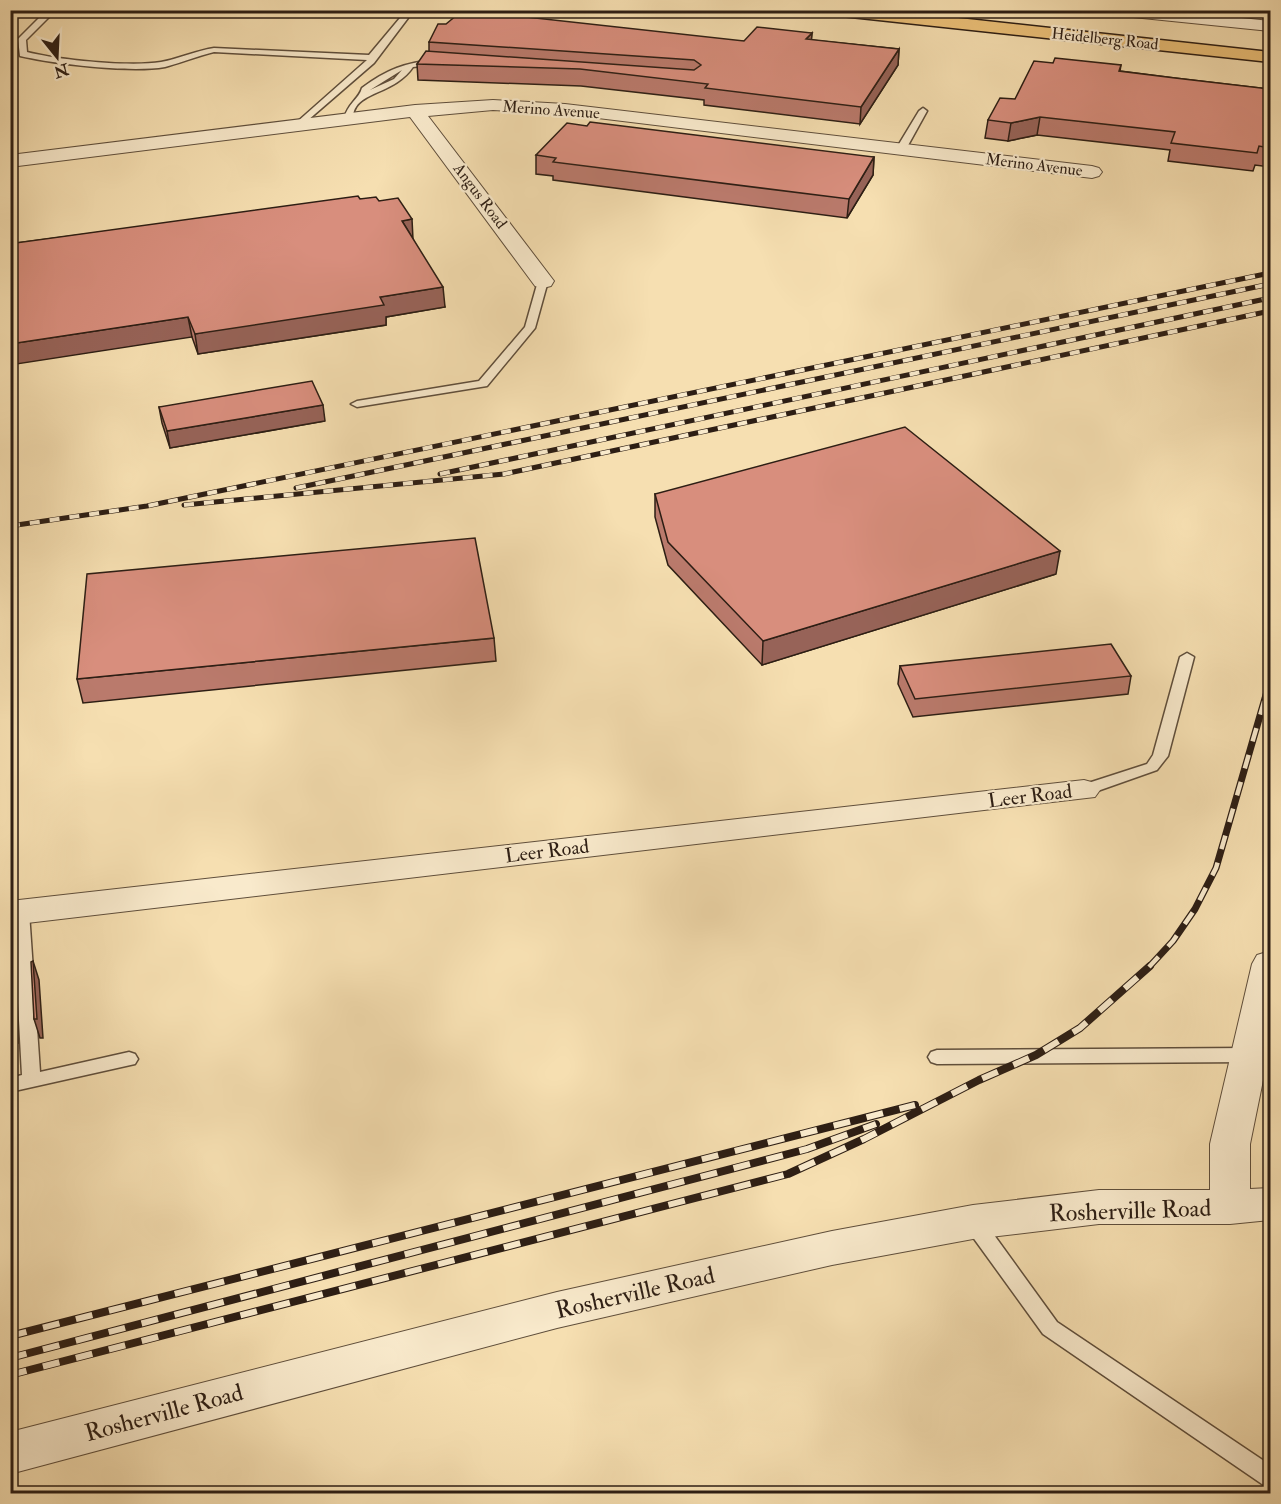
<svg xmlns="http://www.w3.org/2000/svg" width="1281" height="1504" viewBox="0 0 1281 1504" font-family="'IM FELL Double Pica',serif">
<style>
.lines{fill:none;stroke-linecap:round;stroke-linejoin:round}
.service-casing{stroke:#5f4e3b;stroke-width:3}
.minor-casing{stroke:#5f4e3b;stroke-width:2}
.primary-casing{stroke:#2d1e14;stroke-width:3}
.service{fill:#f9eacc;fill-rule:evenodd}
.minor{fill:#f9eacc;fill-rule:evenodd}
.primary{fill:#ebc078;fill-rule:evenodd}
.rail-far2-casing{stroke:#2d1e14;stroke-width:5}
.rail-far1-casing{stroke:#2d1e14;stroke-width:7}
.rail-casing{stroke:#2d1e14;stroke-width:8}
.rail-far2{stroke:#f9eacc;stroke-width:4;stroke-dasharray:10;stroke-linecap:butt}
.rail-far1{stroke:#f9eacc;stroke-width:4.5;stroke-dasharray:14;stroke-linecap:butt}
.rail{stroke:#f9eacc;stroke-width:6;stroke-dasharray:17;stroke-linecap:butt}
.wall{fill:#ba7a6c;stroke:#2d1e14;stroke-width:1.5}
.shaded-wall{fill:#976358;stroke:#2d1e14;stroke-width:1.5}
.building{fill:#d88e7d;stroke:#2d1e14;stroke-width:1.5}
.labels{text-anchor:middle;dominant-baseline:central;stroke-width:4.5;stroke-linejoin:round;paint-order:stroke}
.far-street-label{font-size:16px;fill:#2d1e14;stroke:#f9eacc}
.street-label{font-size:20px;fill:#2d1e14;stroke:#f9eacc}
.near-street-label{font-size:24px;fill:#2d1e14;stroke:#f9eacc}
</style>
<rect width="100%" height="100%" fill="#f6dfb1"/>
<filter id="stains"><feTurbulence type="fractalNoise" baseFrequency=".00333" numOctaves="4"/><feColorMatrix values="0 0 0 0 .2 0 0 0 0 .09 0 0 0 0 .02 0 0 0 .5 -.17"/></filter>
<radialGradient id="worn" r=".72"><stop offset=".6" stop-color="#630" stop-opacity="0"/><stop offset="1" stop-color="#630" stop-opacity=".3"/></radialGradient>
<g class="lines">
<defs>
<path id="service" d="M 47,10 L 56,10 L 26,40 L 27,52 C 59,60 129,67 161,62 C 178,59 195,51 214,48 L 369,55 L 400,18 L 393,10 L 402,10 L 408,18 L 374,63 L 300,127 L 297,126 L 297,122 L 367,60 L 214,52 C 197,56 181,63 165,67 C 130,73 55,64 20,56 L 18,39 Z
M 436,60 L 439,60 L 439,64 L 413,67 C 397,91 365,92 356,107 C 353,111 353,117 351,121 L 344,119 C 347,104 359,99 362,88 C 386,70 406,62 436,60 ZM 402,70 L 394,79 L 370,90 Z
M 923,108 L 927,111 L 906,149 L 898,151 L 896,149 L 919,111 Z
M 543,278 L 548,281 L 535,328 L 487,386 L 357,407 L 351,404 L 357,401 L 479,381 L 525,327 L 538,281 Z
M 1187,653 L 1194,657 L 1168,756 L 1157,770 L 1089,794 L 1079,794 L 1076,790 L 1079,786 L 1147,764 L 1153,755 L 1180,657 Z
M 21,906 L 27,908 L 29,912 L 40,1072 L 129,1052 L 135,1054 L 138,1059 L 135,1064 L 10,1092 L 10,1078 L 22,1075 L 13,912 L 15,908 Z
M 1250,1048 L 1256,1050 L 1259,1055 L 1256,1060 L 1250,1062 L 937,1064 L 931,1062 L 928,1057 L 931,1052 L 937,1050 Z
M 974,1215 L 981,1217 L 1057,1322 L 1270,1465 L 1270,1487 L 1262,1484 L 1043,1334 L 967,1229 L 964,1223 L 967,1217 Z"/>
<path id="minor" d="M 1105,10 L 1166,10 L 1270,21 L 1270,31 L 1113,15 Z
M 493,100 L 565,104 L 1092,166 L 1099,168 L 1102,172 L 1099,176 L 1092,178 L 565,114 L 493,110 L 428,116 L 554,281 L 551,286 L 543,288 L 535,286 L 410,117 L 10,167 L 10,155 L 415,105 Z
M 1084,780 L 1095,783 L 1100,790 L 1095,797 L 10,925 L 10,901 Z
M 1270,951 L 1270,1046 L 1250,1144 L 1250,1189 L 1270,1188 L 1270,1220 L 1230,1224 L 1099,1224 L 973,1239 L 832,1265 L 557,1328 L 10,1474 L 10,1432 L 557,1292 L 832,1231 L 973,1205 L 1099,1190 L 1210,1190 L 1210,1144 L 1252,964 L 1257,955 Z"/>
<path id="primary" d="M 824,10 L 885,10 L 1270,52 L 1270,62 L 832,15 Z"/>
</defs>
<use href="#service" class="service-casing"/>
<use href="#minor" class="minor-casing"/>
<use href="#primary" class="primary-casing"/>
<use href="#service" class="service"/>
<use href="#minor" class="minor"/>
<use href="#primary" class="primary"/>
<defs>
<path id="rail-far2" d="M 440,474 L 1270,298
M 296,488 L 1270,284
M 184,505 L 504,474 L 1270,311
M 10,526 L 147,506 L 1270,273"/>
<path id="rail-far1" d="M 1149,967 L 1173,941 L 1195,909 L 1216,868 L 1270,681"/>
<path id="rail" d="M 10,1336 L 915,1105
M 10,1358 L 807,1149 L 876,1124
M 10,1375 L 788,1174 L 864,1139 L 979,1080 L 1036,1055 L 1080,1028 L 1150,966"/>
</defs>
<use href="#rail-far2" class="rail-far2-casing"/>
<use href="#rail-far1" class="rail-far1-casing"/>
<use href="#rail" class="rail-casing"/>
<use href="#rail-far2" class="rail-far2"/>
<use href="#rail-far1" class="rail-far1"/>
<use href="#rail" class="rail"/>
</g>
<path class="wall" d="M 812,33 L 811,40 L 899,49 L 898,65 L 860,124 L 704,105 L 704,100 L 581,86 L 418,80 L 417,64 L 429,52 L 429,42 L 744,41 Z
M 1053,63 L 1121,65 L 1120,71 L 1175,78 L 1269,89 L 1270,85 L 1270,167 L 1255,165 L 1253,171 L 1168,161 L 1170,150 L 1037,135 L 1008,141 L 985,138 L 988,120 L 1015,99 Z
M 536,155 L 874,157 L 873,175 L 847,218 L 553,180 L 553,176 L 536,174 Z
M 360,199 L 379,201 L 413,239 L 445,307 L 386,317 L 386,325 L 198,354 L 192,337 L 16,243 Z
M 159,407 L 325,421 L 170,448 L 162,423 Z
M 655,494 L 1056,574 L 762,665 L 668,565 L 655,517 Z
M 494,638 L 496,661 L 83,703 L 77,679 Z
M 900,666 L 1131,676 L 1128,694 L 913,717 L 898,684 Z"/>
<path class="shaded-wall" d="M 812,33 L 811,48 L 806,39 Z
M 899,49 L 898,65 L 860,124 L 861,107 Z
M 1040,117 L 1037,135 L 1008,141 L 1011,123 Z
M 874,157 L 873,175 L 847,218 L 849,199 Z
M 412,219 L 413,239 L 402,221 Z
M 443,287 L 445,307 L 386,317 L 386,325 L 198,354 L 195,334 L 380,297 Z
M 188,317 L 192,337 L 10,365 L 10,344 Z
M 323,405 L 325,421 L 170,448 L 167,431 Z
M 1060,551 L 1056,574 L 762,665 L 763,641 Z
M 33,961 L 39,980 L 43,1038 L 40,1038 L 34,1019 Z
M 10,971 L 15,985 L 18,1043 L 10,1044 Z"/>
<path class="building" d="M 463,10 L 744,41 L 757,27 L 812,33 L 806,39 L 899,49 L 861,107 L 705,88 L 708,84 L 580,69 L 417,64 L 426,51 L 694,70 L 701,65 L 694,60 L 429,42 L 438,24 L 446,24 Z
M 1055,58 L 1121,65 L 1119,71 L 1175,78 L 1269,89 L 1270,85 L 1270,148 L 1259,146 L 1257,153 L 1171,143 L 1175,132 L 1040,117 L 1011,123 L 988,120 L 1000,98 L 1015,99 L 1034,61 L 1053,63 Z
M 590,122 L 874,157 L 849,199 L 553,162 L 556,158 L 536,155 L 567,123 L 587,126 Z
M 358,196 L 360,199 L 376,197 L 379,201 L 398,198 L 412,219 L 402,221 L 443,287 L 380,297 L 384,305 L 195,334 L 188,317 L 10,344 L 10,221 L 16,243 Z
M 312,381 L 323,405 L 167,431 L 159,407 Z
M 905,427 L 1060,551 L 763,641 L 668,542 L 655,494 Z
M 475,538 L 494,638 L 77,679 L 87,574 Z
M 1111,644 L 1131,676 L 915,699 L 900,666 Z
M 33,961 L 37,1019 L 34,1019 L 31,962 Z
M 10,991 L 12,1024 L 10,1024 Z"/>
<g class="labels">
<g class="far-street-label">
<text transform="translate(1105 39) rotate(6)">Heidelberg Road</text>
<text transform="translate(551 110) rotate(4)">Merino Avenue</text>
<text transform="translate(1034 165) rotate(7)">Merino Avenue</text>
<text transform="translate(480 196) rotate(53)">Angus Road</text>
</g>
<g class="street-label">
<text transform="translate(1030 796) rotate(-7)">Leer Road</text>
<text transform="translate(547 851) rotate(-7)">Leer Road</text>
</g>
<g class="near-street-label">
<text transform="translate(1130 1211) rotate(-2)">Rosherville Road</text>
<text transform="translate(635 1293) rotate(-13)">Rosherville Road</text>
<text transform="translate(164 1413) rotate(-15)">Rosherville Road</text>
</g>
</g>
<rect width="1281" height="1504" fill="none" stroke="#f6dfb1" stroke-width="36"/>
<rect x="12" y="12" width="1257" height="1480" fill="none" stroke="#2d1e14" stroke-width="3"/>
<rect x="18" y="18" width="1245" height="1468" fill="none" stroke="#2d1e14" stroke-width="1.5"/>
<g transform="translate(57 57) rotate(162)" stroke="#f9eacc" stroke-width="4.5" paint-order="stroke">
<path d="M0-4.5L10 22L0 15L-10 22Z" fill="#2d1e14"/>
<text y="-9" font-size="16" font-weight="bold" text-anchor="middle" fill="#2d1e14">N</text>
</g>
<rect width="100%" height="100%" filter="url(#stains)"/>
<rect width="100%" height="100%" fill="url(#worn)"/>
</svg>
